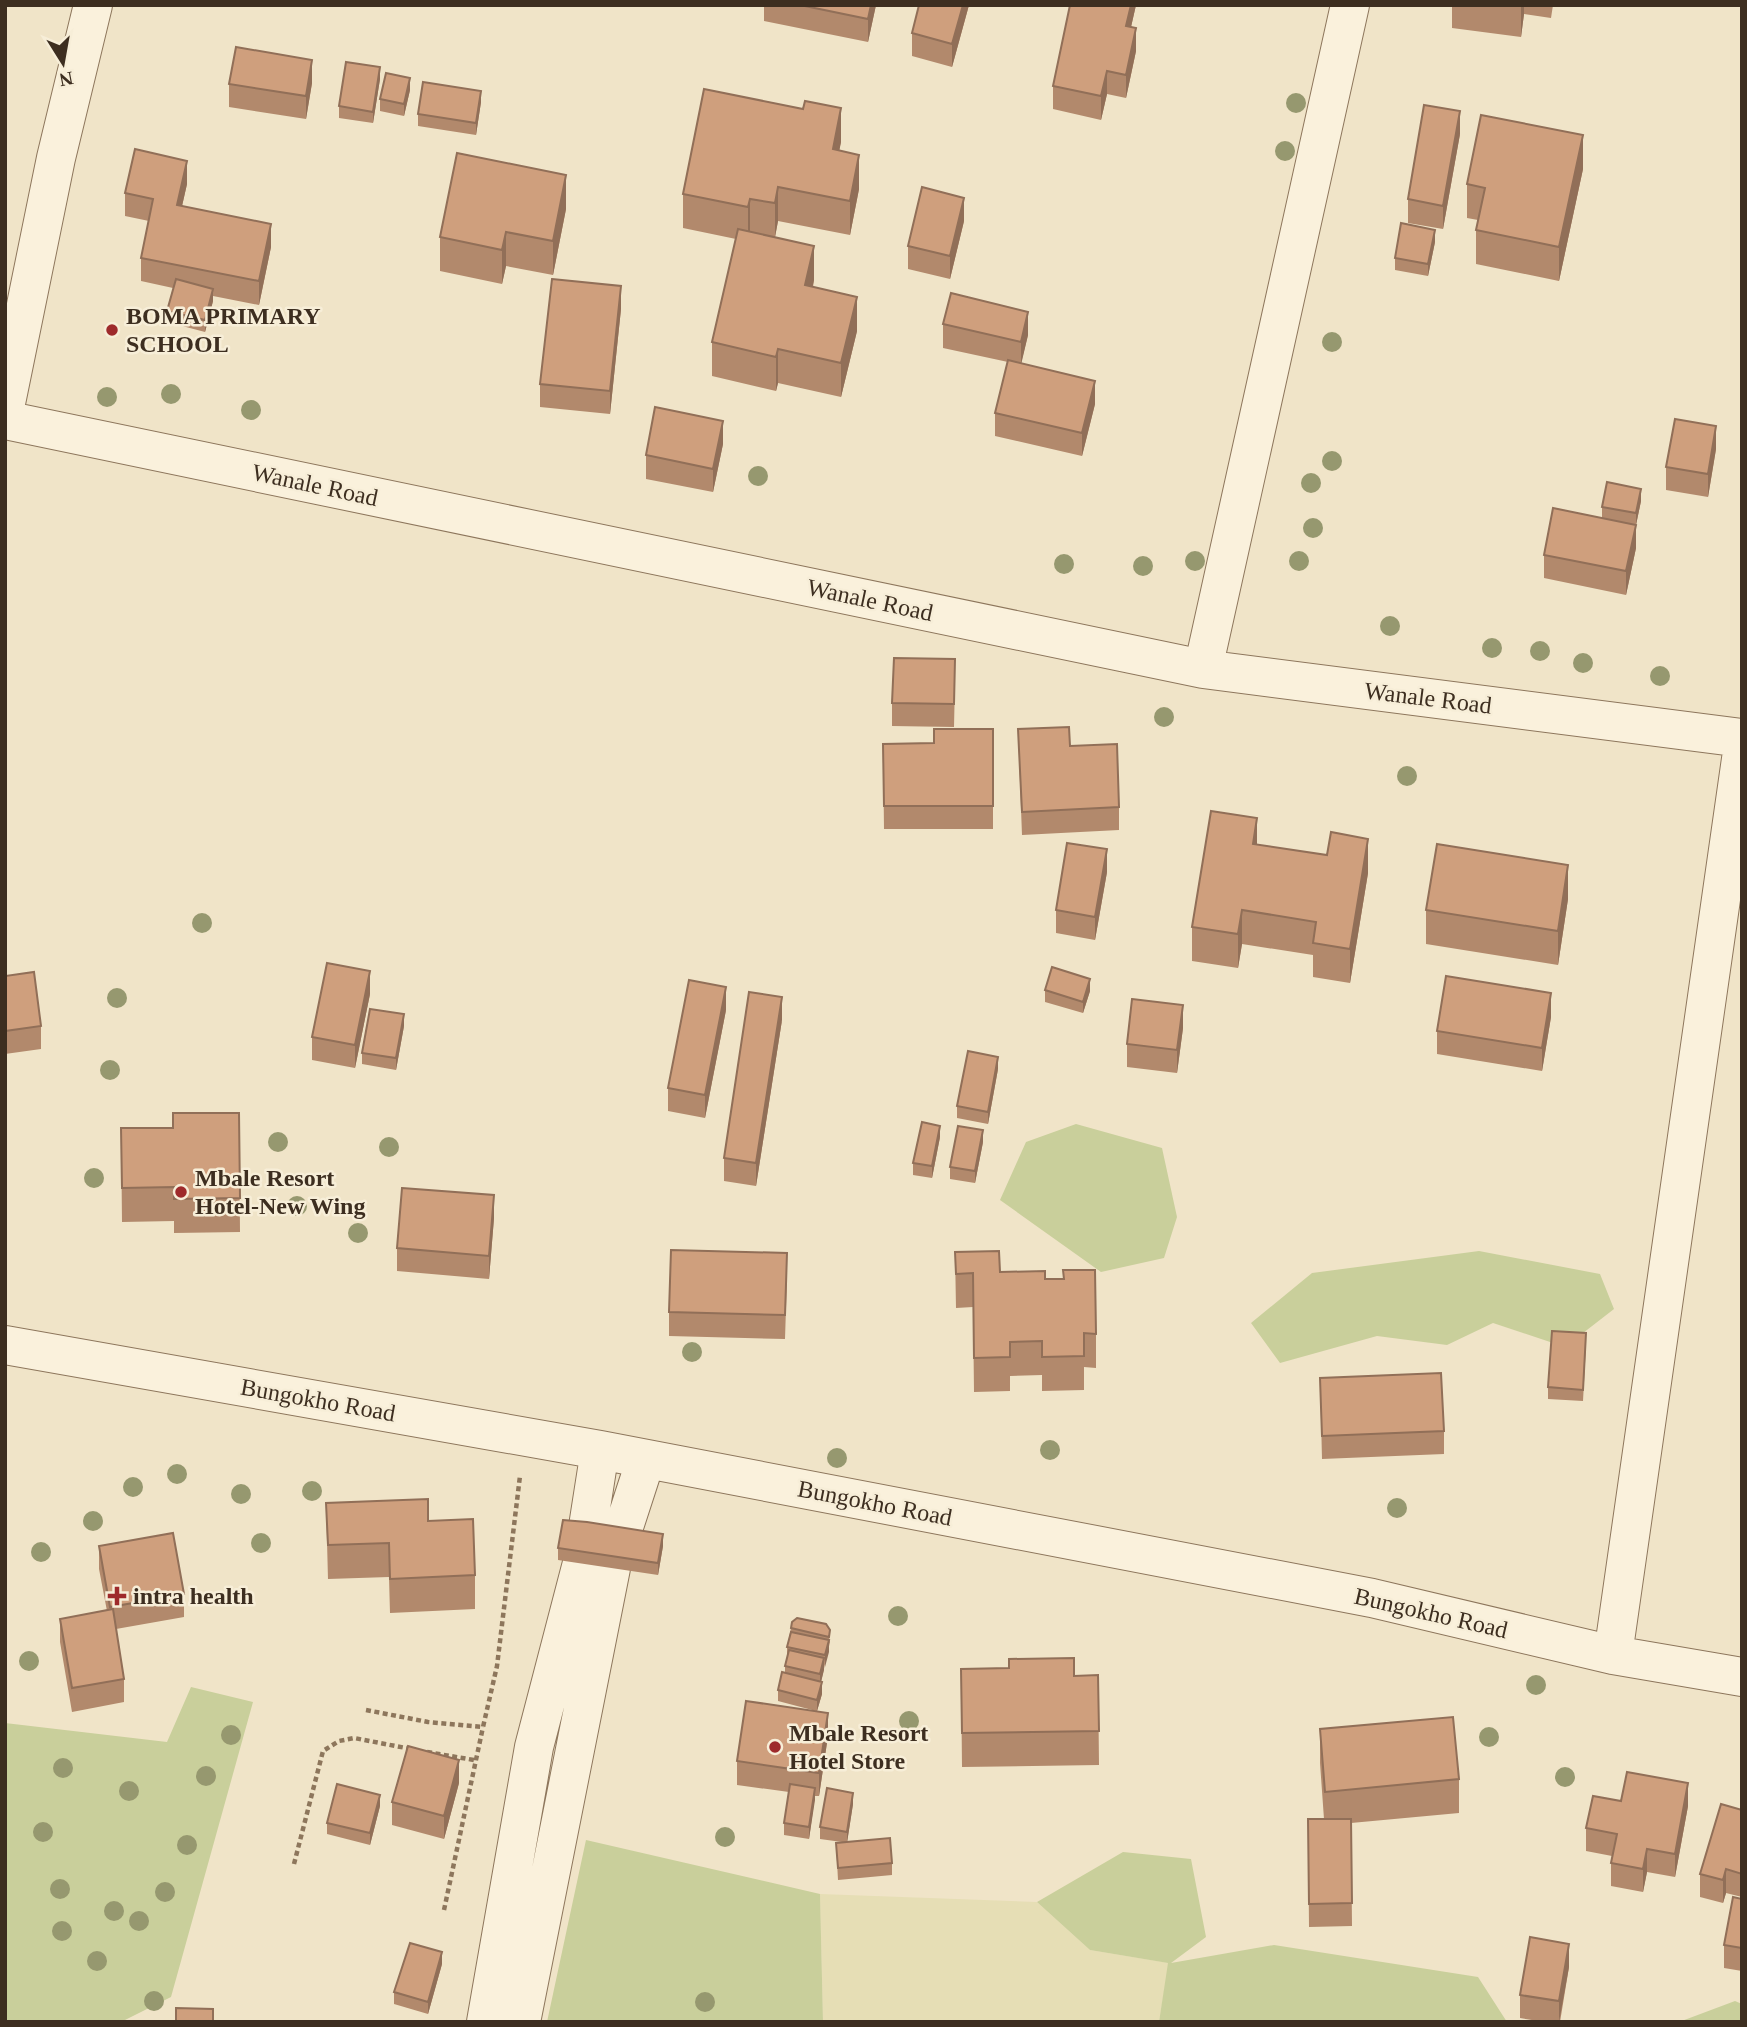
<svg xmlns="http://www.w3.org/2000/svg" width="1747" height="2027" viewBox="0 0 1747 2027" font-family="'Times New Roman',serif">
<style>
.farmland{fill:#e6deb5}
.green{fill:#c9cf9b}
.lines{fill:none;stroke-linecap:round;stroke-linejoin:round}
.minor-casing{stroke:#8d765c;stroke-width:40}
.path{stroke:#8d765c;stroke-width:4.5;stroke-dasharray:5 3.5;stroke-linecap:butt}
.minor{stroke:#faf1dc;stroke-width:38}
.tree{fill:#96986f}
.wall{fill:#b2896c}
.shaded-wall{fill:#916f58}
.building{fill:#cf9f7d;stroke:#916f58;stroke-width:2}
.poi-dot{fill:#9e2a2b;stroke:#f7eed8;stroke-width:2.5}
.labels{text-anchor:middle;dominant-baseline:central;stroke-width:5;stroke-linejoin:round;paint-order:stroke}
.poi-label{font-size:24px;font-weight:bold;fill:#3d2e20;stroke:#f7eed8;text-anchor:start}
.street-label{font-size:24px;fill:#3d2e20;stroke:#f7eed8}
</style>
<rect width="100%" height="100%" fill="#f0e4c8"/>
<path class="farmland" d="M 820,1894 L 1037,1902 L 1090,1950 L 1169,1963 L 1159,2022 L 823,2022 Z"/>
<path class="green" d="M 1076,1124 L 1162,1148 L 1177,1217 L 1164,1258 L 1101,1272 L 1000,1200 L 1026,1142 Z
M 1479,1251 L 1600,1274 L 1614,1309 L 1565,1347 L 1493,1323 L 1447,1345 L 1377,1336 L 1280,1363 L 1251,1323 L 1312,1273 Z
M 191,1687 L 253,1702 L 171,1997 L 121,2022 L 5,2022 L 5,1723 L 167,1742 Z
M 586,1840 L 820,1894 L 823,2022 L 547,2022 Z
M 1123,1852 L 1191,1859 L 1206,1937 L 1171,1963 L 1274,1945 L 1478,1977 L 1507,2022 L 1159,2022 L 1168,1963 L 1090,1950 L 1037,1902 Z
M 1735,2001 L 1742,2004 L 1742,2022 L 1679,2022 Z"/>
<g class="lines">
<defs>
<path id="minor" d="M 5,408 L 56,158 L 93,5
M 5,420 L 1203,669 L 1742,738
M 1203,669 L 1350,5
M 5,1345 L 600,1450 L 1372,1598 L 1613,1655 L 1742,1677
M 587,1533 L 600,1450
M 620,1539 L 646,1459
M 1613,1655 L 1742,752
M 486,2022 L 534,1747 L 582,1563
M 521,2022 L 611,1568"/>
</defs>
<use href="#minor" class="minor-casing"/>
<path class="path" d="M 366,1710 L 428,1722 L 483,1727 L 497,1666 L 520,1476
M 427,1752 L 474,1760
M 294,1864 L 323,1751 L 339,1741 L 354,1738 L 411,1749
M 444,1910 L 483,1727"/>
<use href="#minor" class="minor"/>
</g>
<g class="tree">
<circle cx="1296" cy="103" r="10"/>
<circle cx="1285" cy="151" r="10"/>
<circle cx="1332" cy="342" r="10"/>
<circle cx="171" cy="394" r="10"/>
<circle cx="107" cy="397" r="10"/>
<circle cx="251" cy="410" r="10"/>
<circle cx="1332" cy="461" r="10"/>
<circle cx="758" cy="476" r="10"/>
<circle cx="1311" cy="483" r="10"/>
<circle cx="1313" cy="528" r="10"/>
<circle cx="1195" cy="561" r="10"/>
<circle cx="1299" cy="561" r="10"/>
<circle cx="1064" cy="564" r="10"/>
<circle cx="1143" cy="566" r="10"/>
<circle cx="1390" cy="626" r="10"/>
<circle cx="1492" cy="648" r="10"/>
<circle cx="1540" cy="651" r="10"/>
<circle cx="1583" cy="663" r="10"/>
<circle cx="1660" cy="676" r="10"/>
<circle cx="1164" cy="717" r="10"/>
<circle cx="1407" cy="776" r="10"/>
<circle cx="202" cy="923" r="10"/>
<circle cx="117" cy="998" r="10"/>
<circle cx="110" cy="1070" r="10"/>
<circle cx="278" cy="1142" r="10"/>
<circle cx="389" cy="1147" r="10"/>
<circle cx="94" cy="1178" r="10"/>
<circle cx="297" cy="1206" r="10"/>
<circle cx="358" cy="1233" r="10"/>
<circle cx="692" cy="1352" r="10"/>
<circle cx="1050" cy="1450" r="10"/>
<circle cx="837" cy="1458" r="10"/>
<circle cx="177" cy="1474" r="10"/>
<circle cx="133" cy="1487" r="10"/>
<circle cx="312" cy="1491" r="10"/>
<circle cx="241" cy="1494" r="10"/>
<circle cx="1397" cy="1508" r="10"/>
<circle cx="93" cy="1521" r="10"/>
<circle cx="261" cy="1543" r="10"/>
<circle cx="41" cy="1552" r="10"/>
<circle cx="898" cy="1616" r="10"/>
<circle cx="29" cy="1661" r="10"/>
<circle cx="1536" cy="1685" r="10"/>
<circle cx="909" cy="1721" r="10"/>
<circle cx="231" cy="1735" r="10"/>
<circle cx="1489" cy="1737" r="10"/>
<circle cx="63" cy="1768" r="10"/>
<circle cx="206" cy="1776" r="10"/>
<circle cx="1565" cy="1777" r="10"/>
<circle cx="129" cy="1791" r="10"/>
<circle cx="43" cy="1832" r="10"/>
<circle cx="725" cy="1837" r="10"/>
<circle cx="187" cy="1845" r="10"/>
<circle cx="60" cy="1889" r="10"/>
<circle cx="165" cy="1892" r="10"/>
<circle cx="114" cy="1911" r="10"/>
<circle cx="139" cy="1921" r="10"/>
<circle cx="62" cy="1931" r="10"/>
<circle cx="97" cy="1961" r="10"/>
<circle cx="154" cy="2001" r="10"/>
<circle cx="705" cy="2002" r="10"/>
</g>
<path class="wall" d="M 764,5 L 876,5 L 868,42 L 764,21 Z
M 919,5 L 969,5 L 952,67 L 912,56 L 912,33 Z
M 1070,5 L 1136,5 L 1131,27 L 1136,51 L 1126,98 L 1107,94 L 1101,120 L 1053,109 L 1053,86 Z
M 1452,5 L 1553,5 L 1551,18 L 1524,14 L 1521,37 L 1452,28 Z
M 380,79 L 373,123 L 339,118 L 339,106 Z
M 312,83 L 306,119 L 229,107 L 229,84 Z
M 410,90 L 404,116 L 380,111 L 380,99 Z
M 481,102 L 476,135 L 418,126 L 418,114 Z
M 1460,134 L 1443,229 L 1408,223 L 1408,199 Z
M 841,142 L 839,150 L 859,189 L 850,235 L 778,221 L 775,237 L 814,280 L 813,287 L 857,331 L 841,397 L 778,383 L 776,391 L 712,376 L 712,342 L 736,239 L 683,228 L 683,194 Z
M 1583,169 L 1559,281 L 1476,264 L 1476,230 L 1478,220 L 1467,218 L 1467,184 Z
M 187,184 L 182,206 L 271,247 L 259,305 L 213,296 L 213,301 L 205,332 L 167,322 L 167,311 L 173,288 L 141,281 L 141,258 L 149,221 L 125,216 L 125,193 Z
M 566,209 L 553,275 L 506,266 L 502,284 L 440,271 L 440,237 Z
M 964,221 L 950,279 L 908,269 L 908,246 Z
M 1435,242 L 1428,276 L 1395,270 L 1395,258 Z
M 621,309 L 610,414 L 540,407 L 540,384 Z
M 943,324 L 1028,335 L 1021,363 L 1095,404 L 1082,456 L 995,436 L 995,413 L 1008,362 L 943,348 Z
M 723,444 L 713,492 L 646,479 L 646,455 Z
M 1716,449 L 1708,497 L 1666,490 L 1666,467 Z
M 1641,501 L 1636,525 L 1636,548 L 1626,595 L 1544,578 L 1544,555 L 1602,518 L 1602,507 Z
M 955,682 L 954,727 L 892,726 L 892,703 Z
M 993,729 L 993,829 L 884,829 L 883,744 L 934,743 Z
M 1018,729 L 1070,746 L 1119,807 L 1119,830 L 1022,835 Z
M 1257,844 L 1368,873 L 1350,983 L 1313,977 L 1313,955 L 1242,944 L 1238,968 L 1192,961 L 1192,927 Z
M 1107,872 L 1095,940 L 1056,933 L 1056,910 Z
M 1568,899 L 1558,965 L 1426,944 L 1426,910 Z
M 5,976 L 41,1026 L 41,1049 L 5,1054 Z
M 1045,990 L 1090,991 L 1083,1013 L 1045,1002 Z
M 370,994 L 355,1068 L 312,1060 L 312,1037 Z
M 726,1010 L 705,1118 L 668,1111 L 668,1088 Z
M 1551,1017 L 1542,1071 L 1437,1054 L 1437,1031 Z
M 782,1020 L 756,1186 L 724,1181 L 724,1158 Z
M 404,1026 L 396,1070 L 362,1064 L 362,1053 Z
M 1183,1028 L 1177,1073 L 1127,1067 L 1127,1044 Z
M 998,1069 L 988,1124 L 957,1118 L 957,1106 Z
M 239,1113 L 240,1232 L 174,1233 L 174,1221 L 122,1222 L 121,1128 L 173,1128 Z
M 940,1137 L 932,1178 L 913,1175 L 913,1163 Z
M 983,1142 L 975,1183 L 950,1179 L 950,1167 Z
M 494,1218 L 489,1279 L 397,1271 L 397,1248 Z
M 955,1252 L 1000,1272 L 1045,1279 L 1096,1334 L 1096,1368 L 1084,1367 L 1084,1390 L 1042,1391 L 1042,1375 L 1010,1376 L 1010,1391 L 974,1392 L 973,1307 L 956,1308 Z
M 787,1277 L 785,1339 L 669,1336 L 669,1312 Z
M 1586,1345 L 1583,1401 L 1548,1399 L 1548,1387 Z
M 1320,1378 L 1444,1431 L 1444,1454 L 1322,1459 Z
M 326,1503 L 428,1521 L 475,1575 L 475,1609 L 390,1613 L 389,1577 L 328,1579 Z
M 99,1546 L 184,1594 L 184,1617 L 116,1629 L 124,1679 L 124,1702 L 72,1712 L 60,1642 L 60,1619 L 107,1611 L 99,1569 Z
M 663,1546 L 658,1575 L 558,1560 L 558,1548 Z
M 826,1624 L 830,1642 L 821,1682 L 822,1694 L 817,1711 L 828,1736 L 819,1796 L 815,1796 L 809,1839 L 784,1835 L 784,1823 L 789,1792 L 737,1785 L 737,1761 L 816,1711 L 778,1701 L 778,1690 L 785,1673 L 785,1666 L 787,1658 L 787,1647 L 791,1628 Z
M 961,1669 L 1074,1676 L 1098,1675 L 1099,1765 L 962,1767 Z
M 1320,1729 L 1459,1779 L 1459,1813 L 1351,1823 L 1352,1926 L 1309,1927 L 1308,1819 L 1324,1819 L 1320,1763 Z
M 459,1783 L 444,1839 L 392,1825 L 392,1802 Z
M 1621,1801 L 1688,1806 L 1675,1877 L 1647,1872 L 1643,1892 L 1611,1886 L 1611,1863 L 1612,1856 L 1586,1851 L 1586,1828 Z
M 853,1804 L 847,1842 L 892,1863 L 892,1875 L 838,1880 L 836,1843 L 842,1842 L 820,1839 L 820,1827 Z
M 380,1806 L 370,1845 L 327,1834 L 327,1823 Z
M 1742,1810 L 1742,1897 L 1726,1893 L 1723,1903 L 1700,1897 L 1700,1874 Z
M 1742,1899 L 1742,1971 L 1724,1968 L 1724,1945 Z
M 442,1964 L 428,2014 L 394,2004 L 394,1992 Z
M 1569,1967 L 1560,2022 L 1544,2022 L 1520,2018 L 1520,1995 Z"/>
<path class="shaded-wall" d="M 871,5 L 876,5 L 868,42 L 868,19 Z
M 963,5 L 969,5 L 952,67 L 952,44 Z
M 1131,5 L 1136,5 L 1126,49 L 1126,26 Z
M 1521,5 L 1524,5 L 1524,14 L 1521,37 Z
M 1136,28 L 1136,51 L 1126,98 L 1126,75 Z
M 312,60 L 312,83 L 306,119 L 306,96 Z
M 380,67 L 380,79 L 373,123 L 373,112 Z
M 1107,71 L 1107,94 L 1101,120 L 1101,96 Z
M 410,78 L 410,90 L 404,116 L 404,104 Z
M 481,91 L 481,102 L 476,135 L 476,123 Z
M 841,108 L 841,142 L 833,183 L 833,149 Z
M 1460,111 L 1460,134 L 1443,229 L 1443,206 Z
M 1583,135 L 1583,169 L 1559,281 L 1559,247 Z
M 859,155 L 859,189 L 850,235 L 850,201 Z
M 187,161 L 187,184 L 177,228 L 177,205 Z
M 566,175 L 566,209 L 553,275 L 553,241 Z
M 778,187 L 778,221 L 775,237 L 775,203 Z
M 964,198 L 964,221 L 950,279 L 950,256 Z
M 750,199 L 750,233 L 748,241 L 748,207 Z
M 271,224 L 271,247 L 259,305 L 259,281 Z
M 1435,230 L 1435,242 L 1428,276 L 1428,264 Z
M 506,232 L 506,266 L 502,284 L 502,250 Z
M 814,246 L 814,280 L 805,319 L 805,285 Z
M 621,286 L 621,309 L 610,414 L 610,391 Z
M 213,289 L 213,301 L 205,332 L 205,320 Z
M 857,297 L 857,331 L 841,397 L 841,363 Z
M 1028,312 L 1028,335 L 1021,365 L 1021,342 Z
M 778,349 L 778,383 L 776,391 L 776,357 Z
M 1095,381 L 1095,404 L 1082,456 L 1082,433 Z
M 723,421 L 723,444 L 713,492 L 713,469 Z
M 1716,426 L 1716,449 L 1708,497 L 1708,474 Z
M 1641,489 L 1641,501 L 1636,525 L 1636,513 Z
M 1636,525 L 1636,548 L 1626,595 L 1626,571 Z
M 1257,818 L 1257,852 L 1253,844 Z
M 1368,839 L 1368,873 L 1350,983 L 1350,949 Z
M 1107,849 L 1107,872 L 1095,940 L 1095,917 Z
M 1568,865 L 1568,899 L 1558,965 L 1558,931 Z
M 1242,910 L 1242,944 L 1238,968 L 1238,934 Z
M 370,971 L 370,994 L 355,1068 L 355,1045 Z
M 1090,979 L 1090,991 L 1083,1013 L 1083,1002 Z
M 726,987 L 726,1010 L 705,1118 L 705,1095 Z
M 1551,993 L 1551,1017 L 1542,1071 L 1542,1048 Z
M 782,997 L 782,1020 L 756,1186 L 756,1163 Z
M 1183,1005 L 1183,1028 L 1177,1073 L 1177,1050 Z
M 404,1014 L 404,1026 L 396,1070 L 396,1058 Z
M 998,1057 L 998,1069 L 988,1124 L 988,1112 Z
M 940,1126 L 940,1137 L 932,1178 L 932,1166 Z
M 983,1130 L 983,1142 L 975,1183 L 975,1171 Z
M 494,1195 L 494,1218 L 489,1279 L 489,1256 Z
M 663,1534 L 663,1546 L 658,1575 L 658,1563 Z
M 829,1640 L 829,1652 L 825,1667 L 825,1655 Z
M 824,1658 L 824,1670 L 820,1686 L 820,1674 Z
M 822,1682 L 822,1694 L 817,1711 L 817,1700 Z
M 828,1713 L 828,1736 L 819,1796 L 819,1773 Z
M 459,1760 L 459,1783 L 444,1839 L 444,1816 Z
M 1688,1783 L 1688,1806 L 1675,1877 L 1675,1854 Z
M 815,1788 L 815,1800 L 809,1839 L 809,1827 Z
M 853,1793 L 853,1804 L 847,1843 L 847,1832 Z
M 380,1795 L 380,1806 L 370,1845 L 370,1833 Z
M 1647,1849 L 1647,1872 L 1643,1892 L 1643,1869 Z
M 1726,1869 L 1726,1893 L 1723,1903 L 1723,1880 Z
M 1569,1944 L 1569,1967 L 1559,2022 L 1559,2001 Z
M 442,1952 L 442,1964 L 428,2014 L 428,2002 Z"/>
<path class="building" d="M 800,5 L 871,5 L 868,19 Z
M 919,5 L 963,5 L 952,44 L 912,33 Z
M 1070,5 L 1131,5 L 1126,26 L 1136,28 L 1126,75 L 1107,71 L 1101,96 L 1053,86 Z
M 236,47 L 312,60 L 306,96 L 229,84 Z
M 346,62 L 380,67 L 373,112 L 339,106 Z
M 386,73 L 410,78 L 404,104 L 380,99 Z
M 423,82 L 481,91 L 476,123 L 418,114 Z
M 704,89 L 803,109 L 805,101 L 841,108 L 833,149 L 859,155 L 850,201 L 778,187 L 775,203 L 750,199 L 748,207 L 683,194 Z
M 1424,105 L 1460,111 L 1443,206 L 1408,199 Z
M 1481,115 L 1583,135 L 1559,247 L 1476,230 L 1485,188 L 1467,184 Z
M 135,149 L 187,161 L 177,205 L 271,224 L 259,281 L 141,258 L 153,199 L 125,193 Z
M 457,153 L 566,175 L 553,241 L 506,232 L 502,250 L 440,237 Z
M 922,187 L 964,198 L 950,256 L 908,246 Z
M 1401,223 L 1435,230 L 1428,264 L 1395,258 Z
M 738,229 L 814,246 L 805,285 L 857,297 L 841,363 L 778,349 L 776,357 L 712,342 Z
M 176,279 L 213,289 L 205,320 L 167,311 Z
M 552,279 L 621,286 L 610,391 L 540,384 Z
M 951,293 L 1028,312 L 1021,342 L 943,324 Z
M 1008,360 L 1095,381 L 1082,433 L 995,413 Z
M 655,407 L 723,421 L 713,469 L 646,455 Z
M 1675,419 L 1716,426 L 1708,474 L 1666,467 Z
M 1607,482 L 1641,489 L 1636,513 L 1602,507 Z
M 1553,508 L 1636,525 L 1626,571 L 1544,555 Z
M 894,658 L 955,659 L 954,704 L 892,703 Z
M 1069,727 L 1070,746 L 1117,744 L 1119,807 L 1022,812 L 1018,729 Z
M 934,729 L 993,729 L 993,806 L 884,806 L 883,744 L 934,743 Z
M 1211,811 L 1257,818 L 1253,844 L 1327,855 L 1331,832 L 1368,839 L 1350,949 L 1313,943 L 1316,922 L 1242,910 L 1238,934 L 1192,927 Z
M 1067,843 L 1107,849 L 1095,917 L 1056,910 Z
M 1437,844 L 1568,865 L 1558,931 L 1426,910 Z
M 327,963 L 370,971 L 355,1045 L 312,1037 Z
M 1052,967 L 1090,979 L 1083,1002 L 1045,990 Z
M 34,972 L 41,1026 L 5,1031 L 5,976 Z
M 1446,976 L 1551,993 L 1542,1048 L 1437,1031 Z
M 689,980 L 726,987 L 705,1095 L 668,1088 Z
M 749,992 L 782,997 L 756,1163 L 724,1158 Z
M 1132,999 L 1183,1005 L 1177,1050 L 1127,1044 Z
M 370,1009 L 404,1014 L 396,1058 L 362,1053 Z
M 968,1051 L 998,1057 L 988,1112 L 957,1106 Z
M 173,1113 L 239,1113 L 240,1198 L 174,1199 L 174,1187 L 122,1188 L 121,1128 L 173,1128 Z
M 922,1122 L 940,1126 L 932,1166 L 913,1163 Z
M 958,1126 L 983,1130 L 975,1171 L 950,1167 Z
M 402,1188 L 494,1195 L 489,1256 L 397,1248 Z
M 671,1250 L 787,1253 L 785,1315 L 669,1312 Z
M 999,1251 L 1000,1272 L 1045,1271 L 1045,1279 L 1064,1279 L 1063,1270 L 1095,1270 L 1096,1334 L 1084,1333 L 1084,1356 L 1042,1357 L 1042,1341 L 1010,1342 L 1010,1357 L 974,1358 L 973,1273 L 956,1274 L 955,1252 Z
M 1552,1331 L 1586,1333 L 1583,1390 L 1548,1387 Z
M 1441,1373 L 1444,1431 L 1322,1436 L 1320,1378 Z
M 428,1499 L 428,1521 L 473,1519 L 475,1575 L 390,1579 L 389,1543 L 328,1545 L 326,1503 Z
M 563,1520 L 587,1522 L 663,1534 L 658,1563 L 558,1548 Z
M 173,1533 L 184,1594 L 110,1607 L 99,1546 Z
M 113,1609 L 124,1679 L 72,1688 L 60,1619 Z
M 797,1618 L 826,1624 L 830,1630 L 829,1637 L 791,1628 L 792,1622 Z
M 791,1632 L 829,1640 L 825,1655 L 787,1647 Z
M 789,1650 L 824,1658 L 820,1674 L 785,1666 Z
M 1074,1658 L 1074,1676 L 1098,1675 L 1099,1731 L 962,1733 L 961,1669 L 1009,1668 L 1009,1659 Z
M 782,1672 L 822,1682 L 817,1700 L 778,1690 Z
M 746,1701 L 828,1713 L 819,1773 L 737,1761 Z
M 1453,1717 L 1459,1779 L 1325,1792 L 1320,1729 Z
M 408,1746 L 459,1760 L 444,1816 L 392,1802 Z
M 1627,1772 L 1688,1783 L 1675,1854 L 1647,1849 L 1643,1869 L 1611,1863 L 1617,1834 L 1586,1828 L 1593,1796 L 1621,1801 Z
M 337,1784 L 380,1795 L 370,1833 L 327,1823 Z
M 790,1784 L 815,1788 L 809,1827 L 784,1823 Z
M 827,1788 L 853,1793 L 847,1832 L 820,1827 Z
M 1721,1804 L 1742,1810 L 1742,1874 L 1726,1869 L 1723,1880 L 1700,1874 Z
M 1308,1819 L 1351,1819 L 1352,1903 L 1309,1904 Z
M 890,1838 L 892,1863 L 838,1868 L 836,1843 Z
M 1733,1897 L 1742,1899 L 1742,1948 L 1724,1945 Z
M 1530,1937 L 1569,1944 L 1559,2001 L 1520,1995 Z
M 410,1943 L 442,1952 L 428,2002 L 394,1992 Z
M 176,2008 L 213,2009 L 213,2022 L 176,2022 Z"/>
<g class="poi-dot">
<circle cx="112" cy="330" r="7"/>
<circle cx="181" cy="1192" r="7"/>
<path d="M113.5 1585.5h7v7h7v7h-7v7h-7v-7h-7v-7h7z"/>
<circle cx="775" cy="1747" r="7"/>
</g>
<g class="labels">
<g class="poi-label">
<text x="126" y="316">BOMA PRIMARY<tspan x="126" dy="28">SCHOOL</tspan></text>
<text x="195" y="1178">Mbale Resort<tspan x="195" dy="28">Hotel-New Wing</tspan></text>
<text x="133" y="1596">intra health</text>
<text x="789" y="1733">Mbale Resort<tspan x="789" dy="28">Hotel Store</tspan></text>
</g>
<g class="street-label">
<text transform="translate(315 485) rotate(12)">Wanale Road</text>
<text transform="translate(870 600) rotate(12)">Wanale Road</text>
<text transform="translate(1428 698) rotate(7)">Wanale Road</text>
<text transform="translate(318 1400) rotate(10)">Bungokho Road</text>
<text transform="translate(875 1503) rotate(11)">Bungokho Road</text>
<text transform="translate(1431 1613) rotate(13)">Bungokho Road</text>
</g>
</g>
<rect width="1747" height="2027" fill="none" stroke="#3d2e20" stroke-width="14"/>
<g transform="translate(63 63) rotate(169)" stroke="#f7eed8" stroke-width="5" paint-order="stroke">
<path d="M0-5L12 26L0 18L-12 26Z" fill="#3d2e20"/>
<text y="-10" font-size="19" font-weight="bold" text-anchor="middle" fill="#3d2e20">N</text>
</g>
</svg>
